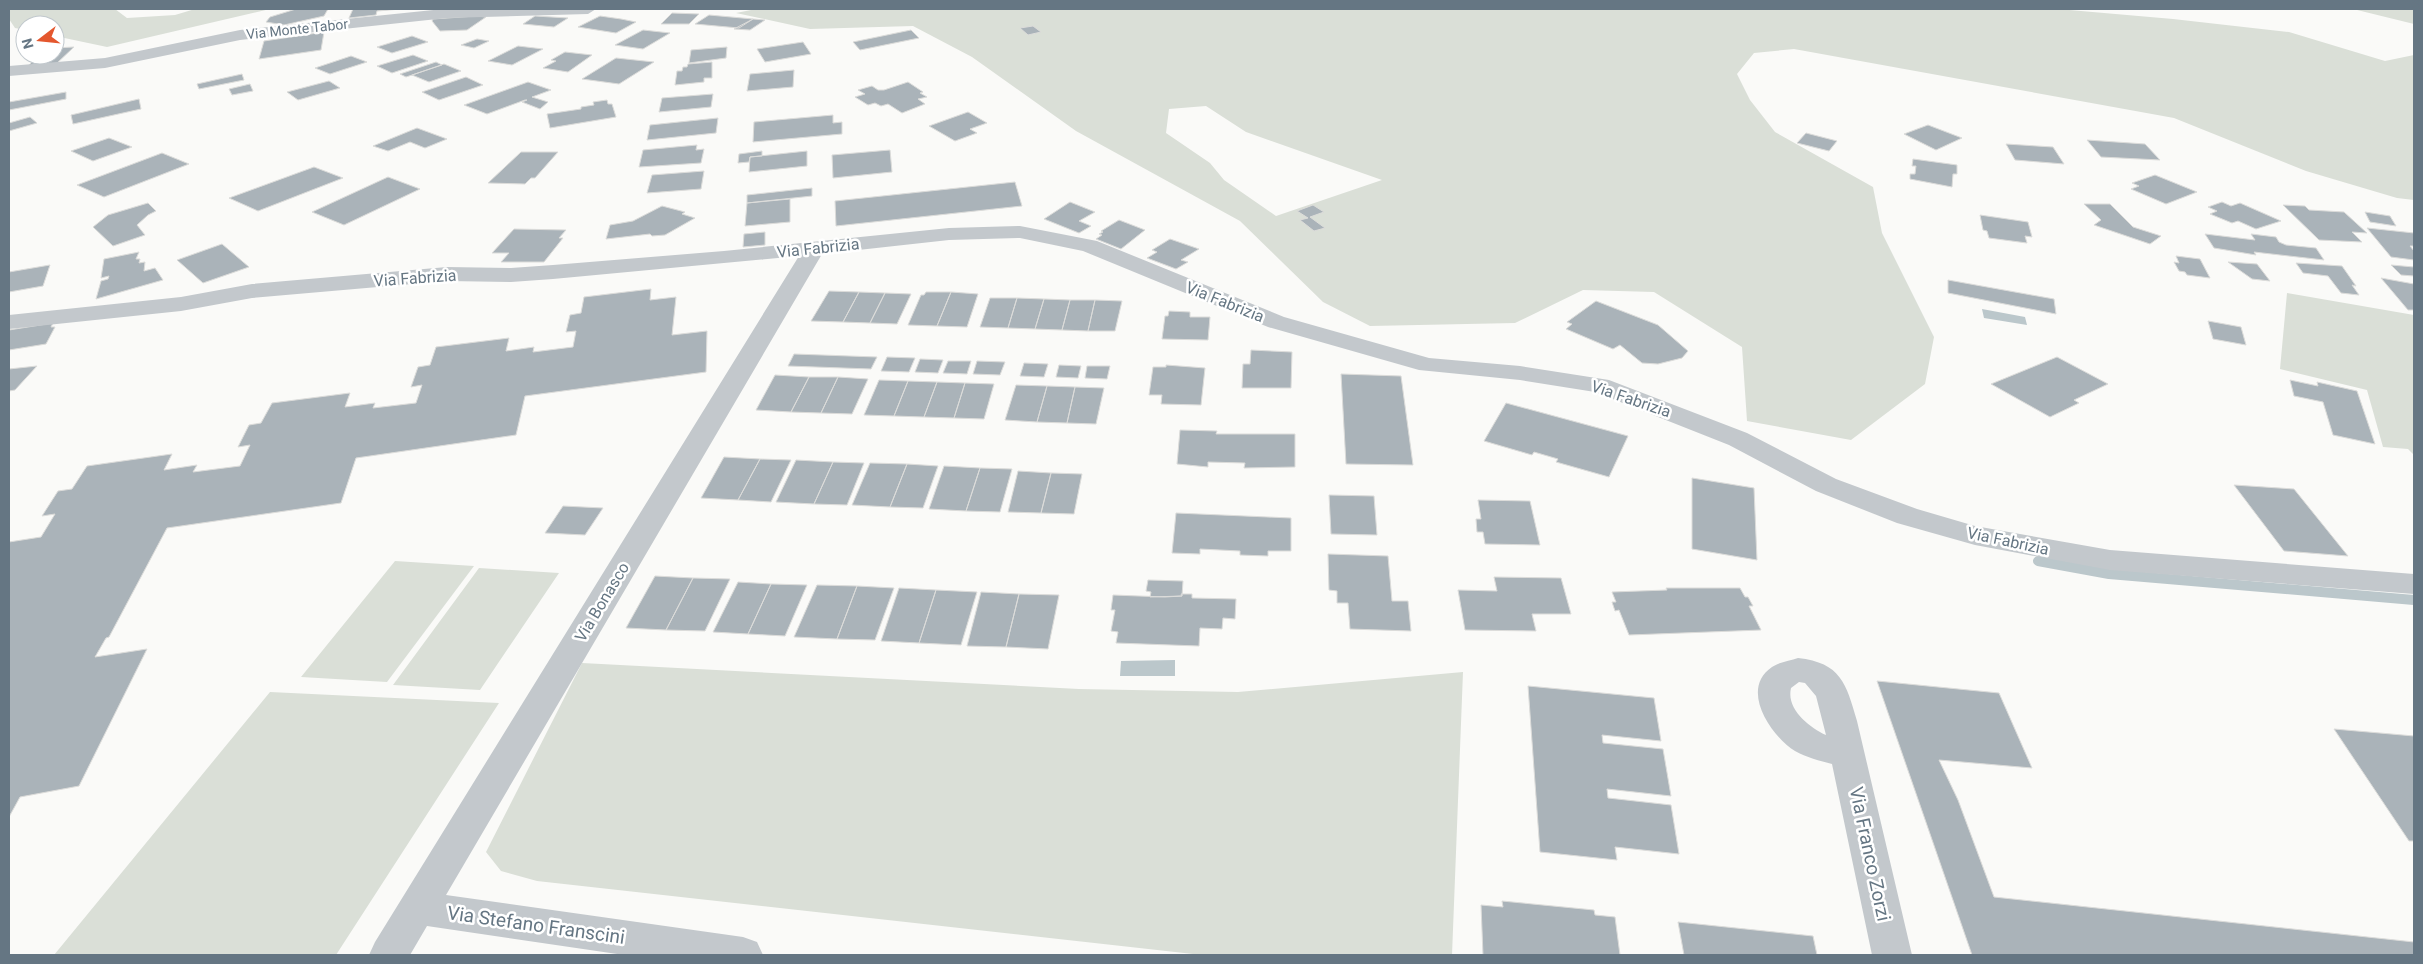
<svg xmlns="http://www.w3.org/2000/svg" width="2423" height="964" viewBox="0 0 2423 964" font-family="Roboto,sans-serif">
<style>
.green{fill:#dadfd7;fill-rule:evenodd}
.water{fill:#bbc7cb}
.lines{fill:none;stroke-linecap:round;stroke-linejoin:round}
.stream{stroke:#bbc7cb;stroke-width:10}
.building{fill:#aab3b9;stroke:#dcdcda}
.street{fill:#c3c8cc;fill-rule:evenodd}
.labels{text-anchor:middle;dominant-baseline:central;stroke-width:5;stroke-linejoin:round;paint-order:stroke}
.far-street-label{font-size:14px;fill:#657683;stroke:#fff}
.street-label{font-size:16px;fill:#657683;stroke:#fff}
.near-street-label{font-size:19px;fill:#657683;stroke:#fff}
</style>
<rect width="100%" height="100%" fill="#fafaf8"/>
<path class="green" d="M 9,9 L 115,9 L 127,18 L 175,15 L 195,9 L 270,9 L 107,47 L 55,36 L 55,25 L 25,25 L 25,30 L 15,28 L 9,19 Z
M 756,9 L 2058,9 L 2173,19 L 2289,32 L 2385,61 L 2414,55 L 2414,200 L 2397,198 L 2306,171 L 2174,118 L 1794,49 L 1754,53 L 1737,74 L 1750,100 L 1775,132 L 1873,187 L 1882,233 L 1934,337 L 1925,384 L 1851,440 L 1747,421 L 1742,347 L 1654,292 L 1583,290 L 1515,323 L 1370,326 L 1323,302 L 1240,221 L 1076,131 L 972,57 L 913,26 L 810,29 L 736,13 ZM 1206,106 L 1246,132 L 1382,180 L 1276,216 L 1224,180 L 1210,163 L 1166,133 L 1169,109 Z
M 2353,9 L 2414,9 L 2414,24 Z
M 2287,293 L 2414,315 L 2414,455 L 2408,449 L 2383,447 L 2367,390 L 2280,369 Z
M 395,561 L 474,566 L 387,682 L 301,677 Z
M 479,568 L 559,573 L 480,690 L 393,685 Z
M 582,663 L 1079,689 L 1238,692 L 1463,672 L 1452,955 L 1202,955 L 537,881 L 501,871 L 486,852 Z
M 270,692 L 499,703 L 336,955 L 54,955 Z"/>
<path class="water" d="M 1982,309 L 2025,317 L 2027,325 L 1984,318 Z
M 1175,660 L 1175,676 L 1120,676 L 1121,661 Z"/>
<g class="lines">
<path class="stream" d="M 2038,561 L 2109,574 L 2414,600"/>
</g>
<path class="building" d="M 296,9 L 328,9 L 324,16 L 284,25 L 266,22 L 270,17 Z
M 353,9 L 401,9 L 377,11 L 376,15 L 349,18 Z
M 672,13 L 699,14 L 689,24 L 661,24 Z
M 709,15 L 753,19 L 739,28 L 695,24 Z
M 476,16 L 486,17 L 467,30 L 440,31 L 432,21 L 433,19 Z
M 535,16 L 568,18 L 554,27 L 523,24 Z
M 600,16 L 621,19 L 636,22 L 616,33 L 578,27 Z
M 753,19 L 765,20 L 750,30 L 734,29 Z
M 1033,26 L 1041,32 L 1028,35 L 1020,28 Z
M 643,30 L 670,33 L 643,49 L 615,45 Z
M 911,30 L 919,38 L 860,50 L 853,42 Z
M 324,32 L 321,50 L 259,59 L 264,41 Z
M 412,36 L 428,42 L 392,53 L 377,47 Z
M 477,39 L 489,41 L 474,48 L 461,45 Z
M 803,42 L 811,54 L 765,62 L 757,49 Z
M 518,46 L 543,49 L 512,65 L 488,61 Z
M 74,47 L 56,64 L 28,66 L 33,61 L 41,61 L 47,55 L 55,55 L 55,48 Z
M 727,47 L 726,58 L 689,63 L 691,50 Z
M 565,52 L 592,55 L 568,72 L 543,68 L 556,61 L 551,60 Z
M 413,55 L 428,61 L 392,73 L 377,66 Z
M 351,56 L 367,62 L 330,74 L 315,68 Z
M 616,58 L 654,62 L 619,84 L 582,79 Z
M 436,62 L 442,65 L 406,77 L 400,74 Z
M 712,62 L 712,78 L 704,78 L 704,82 L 675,85 L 677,71 L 682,71 L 683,67 L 687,67 L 688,64 Z
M 444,64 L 461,71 L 429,82 L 412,75 Z
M 794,70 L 793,87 L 747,91 L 750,74 Z
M 242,74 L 244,80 L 199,89 L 197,84 Z
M 466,77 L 483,85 L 439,100 L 422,92 Z
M 329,81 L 340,88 L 298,100 L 287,92 Z
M 528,82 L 551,90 L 532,97 L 548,102 L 540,109 L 522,102 L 527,100 L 525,100 L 487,114 L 464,105 Z
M 908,82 L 923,92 L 920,93 L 927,97 L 918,99 L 925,104 L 902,113 L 888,104 L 881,106 L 875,103 L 868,105 L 855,97 L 865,94 L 858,90 L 872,86 L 878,90 L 884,90 Z
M 250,84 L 253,91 L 232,95 L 229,89 Z
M 66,92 L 66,99 L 9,110 L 9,102 Z
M 713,94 L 711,107 L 659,112 L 662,98 Z
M 139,99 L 141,109 L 73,124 L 71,115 Z
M 607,100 L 608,104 L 612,104 L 616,117 L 550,128 L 547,114 L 581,109 L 581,107 L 594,105 L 593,102 Z
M 968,112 L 987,123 L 970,129 L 977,133 L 955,141 L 929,126 Z
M 833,115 L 833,123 L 842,122 L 842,134 L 753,142 L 754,122 Z
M 30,117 L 37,123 L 9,131 L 9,123 Z
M 718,118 L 716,133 L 647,140 L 650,125 Z
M 1928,125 L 1962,138 L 1936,150 L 1904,134 Z
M 417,128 L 447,139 L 425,148 L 410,142 L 388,151 L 373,146 Z
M 1806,133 L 1837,141 L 1829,151 L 1797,143 Z
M 109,138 L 132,147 L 93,161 L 71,151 Z
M 2087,140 L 2145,144 L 2160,160 L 2101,157 Z
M 2006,144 L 2053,147 L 2064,164 L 2015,160 Z
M 697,145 L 696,150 L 704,149 L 701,163 L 639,167 L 643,150 Z
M 890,150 L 892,172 L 833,178 L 832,155 Z
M 762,151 L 762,156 L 750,157 L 749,162 L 738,163 L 739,154 Z
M 807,151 L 807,166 L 749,172 L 750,157 Z
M 521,152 L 558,152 L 535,178 L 531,178 L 525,184 L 488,183 Z
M 162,153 L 189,164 L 104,197 L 77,185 Z
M 1913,159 L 1957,165 L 1957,174 L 1953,174 L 1952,187 L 1910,179 L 1910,174 L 1915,174 L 1916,166 L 1912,166 Z
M 314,167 L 343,178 L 258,211 L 229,198 Z
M 704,171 L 701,189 L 647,193 L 652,175 Z
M 2155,175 L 2197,192 L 2166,204 L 2131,189 L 2139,186 L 2132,183 Z
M 388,177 L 420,189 L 344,225 L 312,212 Z
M 1015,182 L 1022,206 L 836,226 L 835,201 Z
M 812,188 L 812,196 L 747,203 L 747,195 Z
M 790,199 L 790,222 L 745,226 L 747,203 Z
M 1070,202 L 1095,212 L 1079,221 L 1091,226 L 1079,233 L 1044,219 Z
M 2222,202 L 2231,206 L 2240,203 L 2281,221 L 2256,229 L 2238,221 L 2232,223 L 2210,214 L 2217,211 L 2208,207 Z
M 148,203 L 156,211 L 148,215 L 137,225 L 145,235 L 113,246 L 93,227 L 108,215 Z
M 2084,204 L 2110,204 L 2133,227 L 2161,236 L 2150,244 L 2094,225 L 2101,220 Z
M 1313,205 L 1324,212 L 1310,217 L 1325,228 L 1314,231 L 1300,220 L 1308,218 L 1297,211 Z
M 2283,205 L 2305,206 L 2309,210 L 2344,212 L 2367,233 L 2352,232 L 2362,242 L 2319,240 Z
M 662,206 L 685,212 L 682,214 L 695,218 L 665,235 L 652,236 L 650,234 L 606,239 L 610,225 L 633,221 Z
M 2365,212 L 2390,216 L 2396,226 L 2370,222 Z
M 1980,215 L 2028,222 L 2032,237 L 2025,236 L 2027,243 L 1989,238 L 1987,231 L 1983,230 Z
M 1119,220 L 1145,230 L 1121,249 L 1096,239 L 1102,235 L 1099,234 L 1103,232 L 1101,231 Z
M 2367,228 L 2414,233 L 2414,246 L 2410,246 L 2414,251 L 2414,260 L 2391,257 Z
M 514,229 L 566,230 L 559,238 L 563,238 L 544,262 L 501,262 L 509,253 L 492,253 Z
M 765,232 L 765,245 L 743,247 L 744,234 Z
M 2205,234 L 2255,240 L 2251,234 L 2276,237 L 2279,242 L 2286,245 L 2316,248 L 2324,260 L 2254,252 L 2256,255 L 2214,248 Z
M 1170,239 L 1199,249 L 1181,260 L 1188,262 L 1176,269 L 1147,258 L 1157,252 L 1152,250 Z
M 222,244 L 249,267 L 203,283 L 177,260 Z
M 139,252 L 136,259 L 140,259 L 139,263 L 145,262 L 144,271 L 155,268 L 163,280 L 96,299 L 101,281 L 108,279 L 109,276 L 101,278 L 104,259 Z
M 2176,256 L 2200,259 L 2210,278 L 2187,275 L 2185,272 L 2179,271 L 2174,262 L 2179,263 Z
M 2228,262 L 2257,264 L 2270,281 L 2252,279 Z
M 2296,263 L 2342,266 L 2356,286 L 2352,285 L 2359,295 L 2341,293 L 2328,276 L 2303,273 Z
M 50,265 L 43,286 L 9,292 L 9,272 Z
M 2391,265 L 2414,267 L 2414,276 L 2401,275 Z
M 2381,278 L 2414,284 L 2414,310 L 2408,310 Z
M 1948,280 L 2054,299 L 2056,314 L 1948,293 Z
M 651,289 L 650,300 L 676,297 L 672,335 L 707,331 L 706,372 L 525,396 L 516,435 L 356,458 L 341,503 L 167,528 L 109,637 L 106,638 L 95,657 L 147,649 L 79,786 L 20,797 L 9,817 L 9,542 L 41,537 L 55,514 L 42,516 L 58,491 L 72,489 L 87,466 L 172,454 L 164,470 L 197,465 L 193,472 L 240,466 L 250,445 L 238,447 L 249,425 L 261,423 L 272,403 L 350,393 L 345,407 L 375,403 L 373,408 L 416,403 L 422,385 L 411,387 L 418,367 L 430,365 L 436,347 L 509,338 L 506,351 L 534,347 L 533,352 L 573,347 L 576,331 L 566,332 L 570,315 L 581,313 L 584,297 Z
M 829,291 L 859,292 L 843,322 L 811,321 Z
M 859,292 L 885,293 L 870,323 L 843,322 Z
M 926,292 L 951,292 L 937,326 L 908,325 L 921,295 L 924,295 Z
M 951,292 L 978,294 L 967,327 L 937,326 Z
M 885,293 L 911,294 L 897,324 L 870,323 Z
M 990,298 L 1017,298 L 1008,328 L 980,327 Z
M 1017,298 L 1044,299 L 1035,329 L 1008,328 Z
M 1044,299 L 1070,300 L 1062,330 L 1035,329 Z
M 1070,300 L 1095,300 L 1088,331 L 1062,330 Z
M 1095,300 L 1122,301 L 1115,331 L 1088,331 Z
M 1596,301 L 1658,325 L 1688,351 L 1682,358 L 1658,364 L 1642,363 L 1620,345 L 1613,349 L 1566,329 L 1572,324 L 1567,322 Z
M 1169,311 L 1190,312 L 1190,317 L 1210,317 L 1208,340 L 1162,339 L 1165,316 L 1168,316 Z
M 2208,321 L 2241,327 L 2246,345 L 2213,339 Z
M 53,323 L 51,327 L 55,327 L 46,344 L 9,350 L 9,330 Z
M 1251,350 L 1292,352 L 1291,388 L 1242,388 L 1243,364 L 1250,364 Z
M 794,354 L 877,357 L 871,369 L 788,366 Z
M 887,357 L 915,358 L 909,372 L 881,371 Z
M 2057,357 L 2108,384 L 2074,400 L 2079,403 L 2050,417 L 1991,384 Z
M 920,359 L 943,360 L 938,373 L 915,372 Z
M 948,361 L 971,361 L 967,374 L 943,373 Z
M 977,361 L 1005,362 L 1000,375 L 973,374 Z
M 1024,363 L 1048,364 L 1044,377 L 1020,376 Z
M 1059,365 L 1081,366 L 1078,378 L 1056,377 Z
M 1166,365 L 1205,368 L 1201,405 L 1161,404 L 1162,395 L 1149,395 L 1153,367 L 1166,367 Z
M 37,366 L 15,390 L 9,391 L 9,369 Z
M 1087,366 L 1110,366 L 1107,379 L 1085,378 Z
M 1341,374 L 1401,376 L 1413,465 L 1346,464 Z
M 775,375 L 809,377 L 791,412 L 756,410 Z
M 809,377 L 838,377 L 821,413 L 791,412 Z
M 838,377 L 868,379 L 852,414 L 821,413 Z
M 879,380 L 908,381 L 894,416 L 864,415 Z
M 2290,380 L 2318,386 L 2317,382 L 2357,391 L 2375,444 L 2333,435 L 2323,402 L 2294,396 Z
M 908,381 L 937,382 L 924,417 L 894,416 Z
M 937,382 L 965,383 L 954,418 L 924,417 Z
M 965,383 L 994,384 L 984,419 L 954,418 Z
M 1016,385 L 1047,386 L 1037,422 L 1005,420 Z
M 1047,386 L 1075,387 L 1067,423 L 1037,422 Z
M 1075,387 L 1104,388 L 1096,424 L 1067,423 Z
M 1506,403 L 1628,436 L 1609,477 L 1556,462 L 1558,459 L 1534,452 L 1532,455 L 1484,441 Z
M 1180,430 L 1217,431 L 1216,434 L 1295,434 L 1295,467 L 1244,468 L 1245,463 L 1208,462 L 1208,467 L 1177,464 Z
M 724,457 L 760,459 L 738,500 L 701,498 Z
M 760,459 L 791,460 L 771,502 L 738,500 Z
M 796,460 L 833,462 L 814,504 L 776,502 Z
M 833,462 L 864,463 L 847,505 L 814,504 Z
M 870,463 L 907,464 L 890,507 L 852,505 Z
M 907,464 L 938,466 L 923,508 L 890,507 Z
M 944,466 L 980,468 L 966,511 L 929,509 Z
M 980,468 L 1012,469 L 1000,512 L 966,511 Z
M 1018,471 L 1051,473 L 1041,513 L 1008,512 Z
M 1051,473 L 1082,474 L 1074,514 L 1041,513 Z
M 1692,478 L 1754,488 L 1757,560 L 1692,549 Z
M 2234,485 L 2294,489 L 2348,556 L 2284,551 Z
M 1329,495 L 1374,496 L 1377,535 L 1331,534 Z
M 1478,500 L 1530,501 L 1540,545 L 1485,544 L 1483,532 L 1477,532 L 1476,519 L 1481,519 Z
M 563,506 L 603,508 L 585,535 L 545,533 Z
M 1176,513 L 1291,518 L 1291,551 L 1268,551 L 1268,556 L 1240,555 L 1240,551 L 1200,549 L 1200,554 L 1172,553 Z
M 1328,554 L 1388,556 L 1392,601 L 1408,601 L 1411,631 L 1350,629 L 1348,603 L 1337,603 L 1337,591 L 1329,590 Z
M 655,576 L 693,578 L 666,630 L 626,628 Z
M 1494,577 L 1561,578 L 1571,614 L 1532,614 L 1536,631 L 1465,630 L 1458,590 L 1497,591 Z
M 693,578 L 730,579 L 705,631 L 666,630 Z
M 1148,580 L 1183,581 L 1182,596 L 1150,597 L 1151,592 L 1146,591 Z
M 738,582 L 771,584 L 748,634 L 713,632 Z
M 771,584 L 807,585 L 785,636 L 748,634 Z
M 817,585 L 857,586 L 837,639 L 794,637 Z
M 857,586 L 894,588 L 875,640 L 837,639 Z
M 899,588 L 936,590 L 919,643 L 881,641 Z
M 1666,588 L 1740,588 L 1745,597 L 1748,597 L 1753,606 L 1749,606 L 1761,630 L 1629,635 L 1619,610 L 1615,611 L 1612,602 L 1616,602 L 1612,592 L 1667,590 Z
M 936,590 L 977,592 L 961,645 L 919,643 Z
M 981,592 L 1019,594 L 1006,647 L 967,646 Z
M 1019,594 L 1059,595 L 1048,649 L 1006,647 Z
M 1181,594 L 1192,594 L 1192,598 L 1236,599 L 1235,619 L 1223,618 L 1222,629 L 1200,628 L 1199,646 L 1116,643 L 1118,632 L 1111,631 L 1115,610 L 1111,610 L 1113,595 L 1165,597 L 1182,596 Z
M 1877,681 L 1999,693 L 2032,768 L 1939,760 L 1958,800 L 1994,897 L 2414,942 L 2414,955 L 1972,955 Z
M 1528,686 L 1654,698 L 1661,741 L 1602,735 L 1603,743 L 1663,749 L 1671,796 L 1607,789 L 1608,798 L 1671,805 L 1679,854 L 1615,847 L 1617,860 L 1540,852 Z
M 2334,729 L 2414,736 L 2414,841 L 2409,841 Z
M 1502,901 L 1594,910 L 1595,915 L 1615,917 L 1620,955 L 1483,955 L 1481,905 L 1503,907 Z
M 1678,922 L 1813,936 L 1817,955 L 1684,955 Z"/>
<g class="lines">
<path class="street" d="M 443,9 L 596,9 L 588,14 L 447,18 L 240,40 L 105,68 L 9,76 L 9,66 L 105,58 L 240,30 Z
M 1020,226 L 1097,241 L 1284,317 L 1429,358 L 1520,366 L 1609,380 L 1747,433 L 1836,479 L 1917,509 L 1975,526 L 2110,550 L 2414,574 L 2414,594 L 2110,570 L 1975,545 L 1897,523 L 1816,491 L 1729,445 L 1595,392 L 1520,380 L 1419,370 L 1268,327 L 1083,251 L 1020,238 L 949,240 L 822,254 L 446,895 L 743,937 L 757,942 L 763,955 L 624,955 L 427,926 L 410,955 L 369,955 L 375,942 L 799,256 L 553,279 L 511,282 L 447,281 L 252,298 L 181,311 L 9,329 L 9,315 L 181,297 L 252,284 L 447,267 L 511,268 L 553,265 L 724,251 L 949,228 Z
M 1798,658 C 1841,663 1846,683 1857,721 L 1912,955 L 1872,955 L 1832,764 C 1820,761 1806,757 1795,751 C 1771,736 1739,689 1772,667 C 1779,662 1790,661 1798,658 ZM 1799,682 L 1805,683 L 1816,696 L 1826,735 C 1809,727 1786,709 1791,688 Z"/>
</g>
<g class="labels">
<g class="far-street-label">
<text transform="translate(297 29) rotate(-6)">Via Monte Tabor</text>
</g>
<g class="street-label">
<text transform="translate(818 248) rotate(-6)">Via Fabrizia</text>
<text transform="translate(415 278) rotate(-4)">Via Fabrizia</text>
<text transform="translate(1225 302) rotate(22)">Via Fabrizia</text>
<text transform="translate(1631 399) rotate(19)">Via Fabrizia</text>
<text transform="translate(2008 541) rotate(12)">Via Fabrizia</text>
<text transform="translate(602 602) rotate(-59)">Via Bonasco</text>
</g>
<g class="near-street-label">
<text transform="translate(1870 854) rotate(78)">Via Franco Zorzi</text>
<text transform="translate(536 925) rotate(8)">Via Stefano Franscini</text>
</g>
</g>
<rect width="2423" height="964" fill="none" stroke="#657683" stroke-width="20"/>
<g transform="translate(40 40) rotate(254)"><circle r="24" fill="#ffffff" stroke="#c1c8cd"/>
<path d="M0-4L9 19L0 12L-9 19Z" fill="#e4572e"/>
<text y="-8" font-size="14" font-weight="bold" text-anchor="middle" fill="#657683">N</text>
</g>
</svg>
